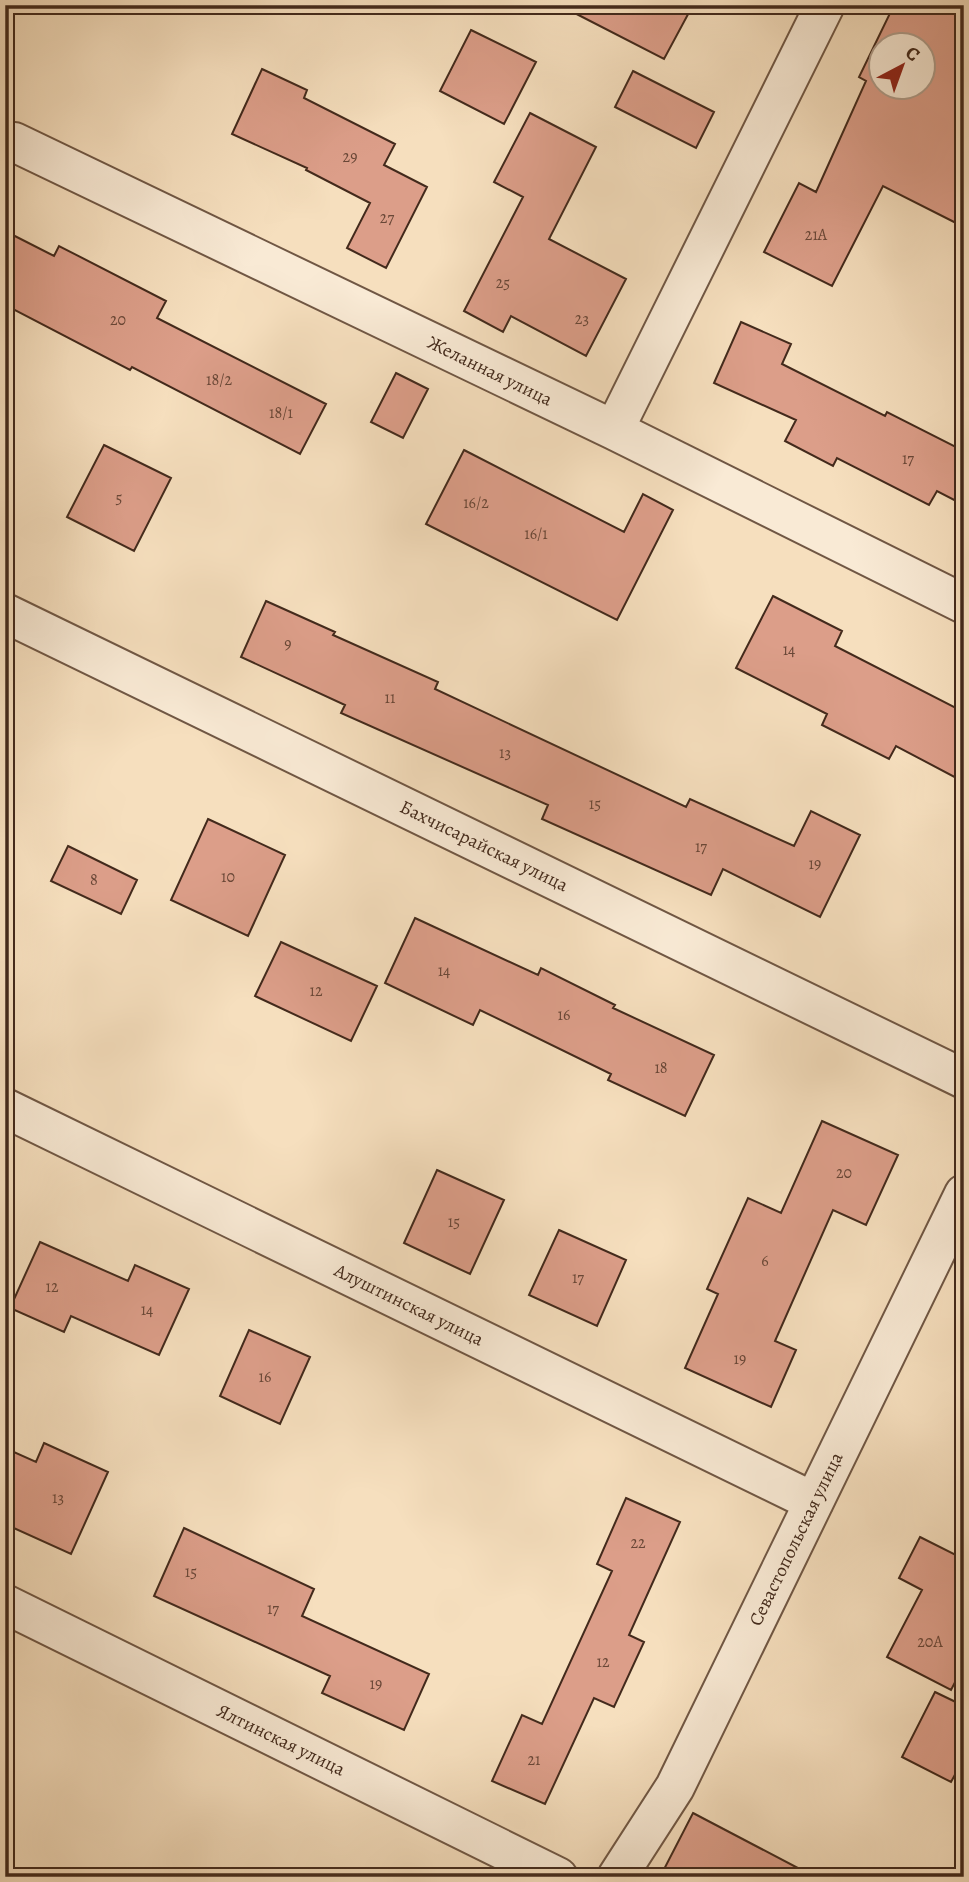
<svg xmlns="http://www.w3.org/2000/svg" width="969" height="1882" viewBox="0 0 969 1882" font-family="Alegreya,serif">
<style>
.building{fill:#dc9e89;stroke:#432a1c;stroke-width:2;fill-rule:evenodd}
.lines{fill:none;stroke-linecap:round;stroke-linejoin:round}
.minor-casing{stroke:#705744;stroke-width:42}
.minor{stroke:#f9ead5;stroke-width:38}
.labels{text-anchor:middle;dominant-baseline:central;stroke-width:5;stroke-linejoin:round;paint-order:stroke}
.number-label{font-size:16px;fill:#694737}
.street-label{font-size:19px;fill:#432a1c;stroke:#f9ead5}
</style>
<rect width="100%" height="100%" fill="#f6dfbe"/>
<filter id="stains"><feTurbulence type="fractalNoise" baseFrequency=".00286" numOctaves="4"/><feColorMatrix values="0 0 0 0 .2 0 0 0 0 .09 0 0 0 0 .02 0 0 0 .5 -.17"/></filter>
<radialGradient id="worn" r=".72"><stop offset=".6" stop-color="#630" stop-opacity="0"/><stop offset="1" stop-color="#630" stop-opacity=".3"/></radialGradient>
<path class="building" d="M 559,5 L 693,5 L 664,59 Z
M 894,5 L 964,5 L 964,227 L 883,186 L 832,286 L 764,252 L 799,183 L 816,192 L 866,81 L 859,77 ZM 881,46 L 923,46 L 923,88 L 881,88 Z
M 471,30 L 536,62 L 504,124 L 440,91 Z
M 262,69 L 307,90 L 304,98 L 395,144 L 384,165 L 427,187 L 386,268 L 347,248 L 370,203 L 306,170 L 307,168 L 232,134 Z
M 633,71 L 714,112 L 696,148 L 615,107 Z
M 530,113 L 596,147 L 549,239 L 626,279 L 586,356 L 511,316 L 503,332 L 464,311 L 523,197 L 494,182 Z
M 5,231 L 54,256 L 59,246 L 166,301 L 157,318 L 326,404 L 300,454 L 132,367 L 130,370 L 5,305 Z
M 741,322 L 791,344 L 782,364 L 885,416 L 887,412 L 964,451 L 964,505 L 937,491 L 929,505 L 837,458 L 833,466 L 785,441 L 796,420 L 714,383 Z
M 396,373 L 428,389 L 403,438 L 371,422 Z
M 104,445 L 171,478 L 134,551 L 67,517 Z
M 464,450 L 624,532 L 643,494 L 673,510 L 617,620 L 426,524 Z
M 773,596 L 842,631 L 835,646 L 964,712 L 964,782 L 896,746 L 889,759 L 822,725 L 827,714 L 736,668 Z
M 266,601 L 335,632 L 333,635 L 438,682 L 435,689 L 686,807 L 690,799 L 794,846 L 811,811 L 860,835 L 820,917 L 723,869 L 711,895 L 542,819 L 548,805 L 341,713 L 345,705 L 241,657 Z
M 208,819 L 285,855 L 248,936 L 171,900 Z
M 68,846 L 137,880 L 121,914 L 51,881 Z
M 415,918 L 538,975 L 541,968 L 615,1005 L 613,1008 L 714,1055 L 685,1116 L 608,1080 L 611,1074 L 480,1010 L 473,1025 L 385,983 Z
M 281,942 L 377,986 L 351,1041 L 255,996 Z
M 822,1121 L 898,1155 L 866,1225 L 833,1210 L 775,1341 L 796,1350 L 771,1407 L 685,1368 L 718,1294 L 707,1289 L 748,1198 L 781,1213 Z
M 437,1170 L 504,1200 L 470,1274 L 404,1243 Z
M 559,1230 L 626,1260 L 597,1326 L 529,1295 Z
M 40,1242 L 128,1281 L 135,1265 L 189,1289 L 159,1355 L 71,1316 L 64,1332 L 10,1308 Z
M 249,1330 L 310,1357 L 280,1424 L 220,1396 Z
M 44,1443 L 108,1472 L 71,1554 L 5,1524 L 5,1448 L 36,1462 Z
M 626,1498 L 680,1522 L 629,1635 L 644,1642 L 614,1707 L 594,1698 L 545,1804 L 492,1781 L 522,1715 L 542,1724 L 612,1571 L 597,1564 Z
M 184,1528 L 314,1589 L 302,1616 L 429,1674 L 404,1730 L 322,1693 L 330,1676 L 154,1596 Z
M 920,1537 L 964,1559 L 964,1665 L 951,1690 L 887,1657 L 922,1590 L 899,1578 Z
M 935,1692 L 964,1706 L 964,1758 L 951,1782 L 902,1757 Z
M 693,1813 L 815,1877 L 660,1877 Z"/>
<g class="lines">
<defs>
<path id="minor" d="M 14,142 L 614,430 L 964,604
M 614,430 L 825,5
M 5,613 L 964,1079
M 5,1108 L 814,1502
M 5,1604 L 558,1877
M 617,1877 L 675,1787 L 964,1194"/>
</defs>
<use href="#minor" class="minor-casing"/>
<use href="#minor" class="minor"/>
</g>
<g class="labels">
<g class="number-label">
<text x="350" y="157">29</text>
<text x="387" y="218">27</text>
<text x="816" y="235">21А</text>
<text x="503" y="283">25</text>
<text x="582" y="319">23</text>
<text x="118" y="320">20</text>
<text x="219" y="380">18/2</text>
<text x="281" y="413">18/1</text>
<text x="908" y="459">17</text>
<text x="119" y="498">5</text>
<text x="476" y="503">16/2</text>
<text x="536" y="534">16/1</text>
<text x="288" y="644">9</text>
<text x="789" y="650">14</text>
<text x="390" y="698">11</text>
<text x="505" y="753">13</text>
<text x="595" y="804">15</text>
<text x="701" y="847">17</text>
<text x="815" y="864">19</text>
<text x="228" y="877">10</text>
<text x="94" y="880">8</text>
<text x="444" y="971">14</text>
<text x="316" y="991">12</text>
<text x="564" y="1015">16</text>
<text x="661" y="1068">18</text>
<text x="844" y="1173">20</text>
<text x="454" y="1222">15</text>
<text x="765" y="1261">6</text>
<text x="578" y="1278">17</text>
<text x="52" y="1287">12</text>
<text x="147" y="1310">14</text>
<text x="740" y="1359">19</text>
<text x="265" y="1377">16</text>
<text x="58" y="1498">13</text>
<text x="638" y="1543">22</text>
<text x="191" y="1572">15</text>
<text x="273" y="1609">17</text>
<text x="930" y="1642">20А</text>
<text x="603" y="1662">12</text>
<text x="376" y="1684">19</text>
<text x="534" y="1760">21</text>
</g>
<g class="street-label">
<text transform="translate(490 371) rotate(26)">Желанная улица</text>
<text transform="translate(484 846) rotate(26)">Бахчисарайская улица</text>
<text transform="translate(409 1305) rotate(26)">Алуштинская улица</text>
<text transform="translate(796 1539) rotate(-64)">Севастопольская улица</text>
<text transform="translate(281 1740) rotate(26)">Ялтинская улица</text>
</g>
</g>
<rect width="969" height="1882" fill="none" stroke="#f6dfbe" stroke-width="28"/>
<rect x="7" y="7" width="955" height="1868" fill="none" stroke="#432a1c" stroke-width="3.5"/>
<rect x="14" y="14" width="941" height="1854" fill="none" stroke="#432a1c" stroke-width="2"/>
<g transform="translate(902 66) rotate(41)"><circle r="33" fill="#f9ead5" stroke="#b09d8b" stroke-width="2"/>
<path d="M0-5L12 26L0 18L-12 26Z" fill="#8f2418"/>
<text y="-10" font-size="19" font-weight="bold" text-anchor="middle" fill="#432a1c">С</text>
</g>
<rect width="100%" height="100%" filter="url(#stains)"/>
<rect width="100%" height="100%" fill="url(#worn)"/>
</svg>
